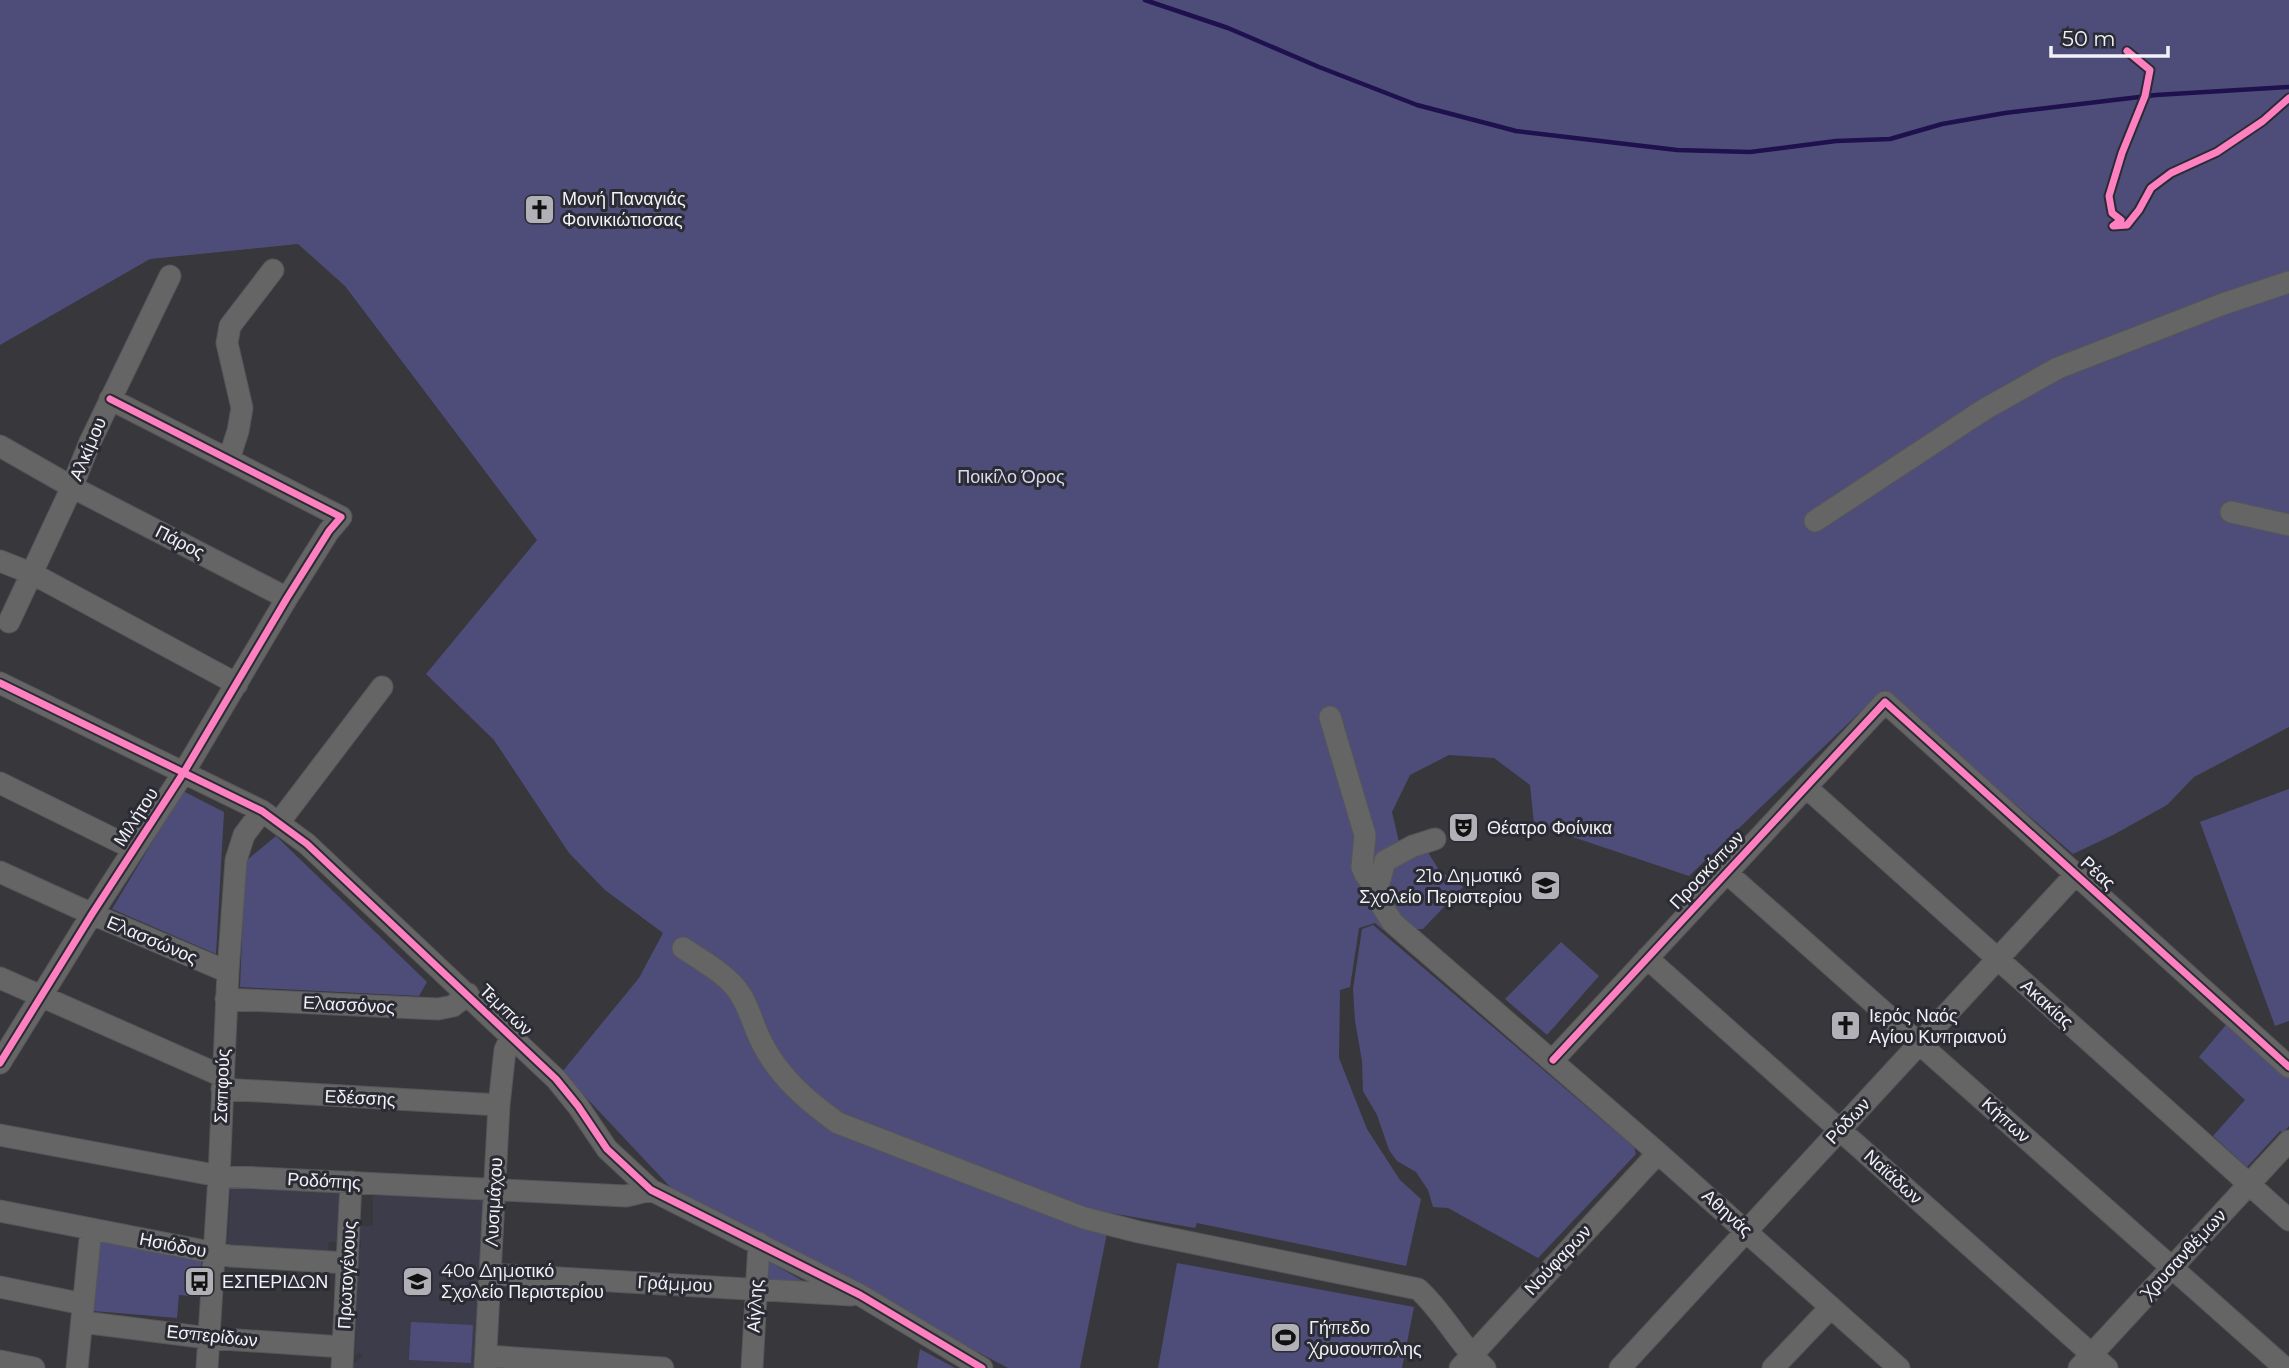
<svg xmlns="http://www.w3.org/2000/svg" width="2289" height="1368" viewBox="0 0 2289 1368" font-family="Montserrat,sans-serif">
<style>
.built{fill:#3c3c4a}
.green{fill:#4e4d7a}
.lines{fill:none;stroke-linecap:round;stroke-linejoin:round}
.stream{stroke:#1e114d;stroke-width:4.5}
.minor-casing{stroke:#565659;stroke-width:23}
.minor{stroke:#656566;stroke-width:21}
.cycleway-casing{stroke:#2b2b34;stroke-width:11}
.cycleway{stroke:#ff80c0;stroke-width:7}
.labels{text-anchor:middle;dominant-baseline:central;stroke-width:6;stroke-linejoin:round;paint-order:stroke}
.poi-label{font-size:18px;fill:#f1f1f7;stroke:#2b2b34;text-anchor:start}
.street-label{font-size:18px;fill:#f1f1f7;stroke:#2b2b34}
.park-label{font-size:18px;fill:#d8d9ee;stroke:#2b2b34}
</style>
<rect width="100%" height="100%" fill="#37373c"/>
<path class="built" d="M 231,1184 L 343,1191 L 341,1243 L 329,1242 L 328,1254 L 227,1248 Z
M 373,1195 L 484,1199 L 475,1368 L 353,1368 L 353,1364 L 363,1356 L 359,1352 L 355,1356 L 358,1251 L 361,1248 L 359,1226 L 373,1226 Z"/>
<path class="green" d="M 0,0 L 2289,0 L 2289,727 L 2194,777 L 2167,805 L 2113,835 L 2073,854 L 1883,690 L 1689,876 L 1534,824 L 1530,785 L 1494,758 L 1449,755 L 1410,775 L 1392,812 L 1399,842 L 1426,849 L 1439,870 L 1463,887 L 1423,929 L 1383,930 L 1375,923 L 1359,928 L 1350,987 L 1340,990 L 1339,1058 L 1367,1129 L 1400,1180 L 1421,1199 L 1406,1266 L 1197,1223 L 1195,1228 L 1111,1213 L 1080,1368 L 1008,1368 L 675,1192 L 562,1072 L 639,978 L 663,933 L 605,890 L 569,853 L 494,740 L 426,674 L 537,540 L 345,286 L 298,244 L 150,259 L 0,345 Z
M 2289,789 L 2289,1021 L 2275,1026 L 2200,822 Z
M 183,791 L 224,812 L 216,954 L 112,909 Z
M 276,836 L 427,982 L 419,996 L 240,987 L 245,864 L 247,860 Z
M 1373,925 L 1634,1147 L 1636,1154 L 1538,1258 L 1448,1208 L 1433,1207 L 1428,1190 L 1416,1172 L 1397,1161 L 1389,1150 L 1377,1115 L 1363,1091 L 1362,1061 L 1355,1021 L 1353,989 L 1362,929 Z
M 1561,942 L 1599,976 L 1547,1035 L 1505,999 Z
M 2230,1020 L 2289,1074 L 2289,1126 L 2283,1133 L 2280,1131 L 2247,1167 L 2213,1136 L 2245,1100 L 2199,1057 Z
M 100,1236 L 202,1257 L 199,1297 L 179,1295 L 177,1318 L 93,1311 Z
M 770,1262 L 808,1284 L 766,1282 L 767,1267 Z
M 1177,1263 L 1414,1307 L 1402,1368 L 1158,1368 Z
M 411,1322 L 473,1325 L 471,1363 L 409,1360 Z
M 920,1349 L 955,1368 L 917,1368 Z"/>
<g class="lines">
<path class="stream" d="M 1145,0 L 1228,28 L 1319,67 L 1417,105 L 1516,131 L 1677,150 L 1750,152 L 1836,141 L 1890,139 L 1942,124 L 2005,113 L 2156,95 L 2289,87"/>
<defs>
<path id="minor" d="M 0,446 L 72,487 L 287,598
M 229,459 L 238,431 L 242,408 L 227,343 L 230,326 L 273,270
M 2231,512 L 2289,525
M 1815,521 L 1985,409 L 2058,368 L 2223,304 L 2289,282
M 0,561 L 33,574 L 237,684
M 9,622 L 72,487 L 90,442 L 170,276
M 0,683 L 262,811 L 307,844 L 556,1079 L 578,1106 L 607,1149 L 651,1190 L 860,1295 L 982,1368
M 1330,717 L 1365,835 L 1362,867 L 1365,874 L 1377,890 L 1382,906 L 1393,923 L 1658,1153 L 1899,1368
M 0,783 L 134,849
M 1806,787 L 2289,1220
M 280,821 L 382,687
M 0,872 L 92,914 L 228,972
M 1727,873 L 2285,1368
M 1377,890 L 1385,861 L 1413,846 L 1435,839
M 683,948 C 701,960 721,971 735,987 C 748,1002 752,1023 761,1041 C 778,1076 807,1101 838,1123 L 1084,1218 L 1139,1232 L 1418,1289 C 1444,1312 1459,1345 1485,1368
M 1647,958 L 2107,1368
M 0,978 L 222,1076
M 226,999 L 438,1009 L 453,1006 L 468,994
M 1553,1060 L 1885,702 L 2289,1067
M 0,1063 L 92,914 L 184,772 L 287,598 L 329,531 L 341,517 L 110,399
M 222,1089 L 499,1105
M 0,1135 L 219,1176 L 626,1196 L 651,1190
M 0,1211 L 230,1256 L 347,1263
M 490,1274 L 851,1295
M 0,1287 L 83,1304
M 82,1322 L 208,1338 L 343,1347
M 486,1356 L 663,1368
M 0,1361 L 34,1368
M 77,1368 L 91,1229
M 207,1368 L 219,1176 L 228,972 L 236,860 L 244,835 L 262,811
M 342,1368 L 351,1182
M 485,1368 L 499,1105 L 505,1050 L 511,1037
M 752,1368 L 759,1243
M 1460,1368 L 1658,1153
M 1620,1368 L 2076,874
M 1773,1368 L 1831,1307
M 2079,1368 L 2289,1141"/>
</defs>
<use href="#minor" class="minor-casing"/>
<use href="#minor" class="minor"/>
<defs>
<path id="cycleway" d="M 2127,51 L 2150,70 L 2145,96 L 2122,153 L 2109,196 L 2112,213 L 2121,220 L 2113,226 L 2127,225 L 2139,210 L 2151,188 L 2171,173 L 2217,152 L 2263,121 L 2289,98
M 0,683 L 262,811 L 307,844 L 556,1079 L 578,1106 L 607,1149 L 651,1190 L 860,1295 L 982,1368
M 1553,1060 L 1885,702 L 2289,1067
M 0,1063 L 92,914 L 184,772 L 287,598 L 329,531 L 341,517 L 110,399"/>
</defs>
<use href="#cycleway" class="cycleway-casing"/>
<use href="#cycleway" class="cycleway"/>
</g>
<defs>
<symbol id="church-square" viewBox="-11 -11 22 22"><rect x="-9" y="-9" width="18" height="18" rx="4" fill="#b0b0b6" stroke="#2b2b34"/><path d="M-1.2-6h2.4v3.5h3.3v2.4h-3.3V6h-2.4V-.1h-3.3v-2.4h3.3Z" fill="#111"/></symbol>
<symbol id="theatre-square" viewBox="-11 -11 22 22"><rect x="-9" y="-9" width="18" height="18" rx="4" fill="#b0b0b6" stroke="#2b2b34"/><path d="M-5-5.5Q0-4 5-5.5V0Q5 5 0 6Q-5 5-5 0ZM-3.3-2.5H-1v1.5H-3.3ZM1-2.5H3.3v1.5H1ZM-2.8 1Q0 5.5 2.8 1Z" fill="#111"/></symbol>
<symbol id="school-square" viewBox="-11 -11 22 22"><rect x="-9" y="-9" width="18" height="18" rx="4" fill="#b0b0b6" stroke="#2b2b34"/><path d="M0-5L7-2L0 1L-7-2ZM-4 1L0 2.5L4 1V4Q0 6-4 4Z" fill="#111"/></symbol>
<symbol id="bus-square" viewBox="-11 -11 22 22"><rect x="-9" y="-9" width="18" height="18" rx="4" fill="#b0b0b6" stroke="#2b2b34"/><path d="M-5-6H5V4H4V6H2V4H-2V6H-4V4H-5ZM-3.5-4V0h7V-4ZM-3.5 1.2v1.5H-2V1.2ZM2 1.2v1.5H3.5V1.2Z" fill="#111"/></symbol>
<symbol id="stadium-square" viewBox="-11 -11 22 22"><rect x="-9" y="-9" width="18" height="18" rx="4" fill="#b0b0b6" stroke="#2b2b34"/><path d="M0-5a6.5 5 0 1 0 0 10a6.5 5 0 1 0 0-10ZM-3.5-1.8h7v3.6h-7Z" fill="#111"/></symbol>
</defs>
<g fill-rule="evenodd">
<use href="#church-square" x="522" y="192" width="35" height="35"/>
<use href="#theatre-square" x="1446" y="810" width="35" height="35"/>
<use href="#school-square" x="1528" y="868" width="35" height="35"/>
<use href="#church-square" x="1828" y="1008" width="35" height="35"/>
<use href="#school-square" x="400" y="1264" width="35" height="35"/>
<use href="#bus-square" x="182" y="1264" width="35" height="35"/>
<use href="#stadium-square" x="1268" y="1320" width="35" height="35"/>
</g>
<g class="labels">
<g class="poi-label">
<text x="562" y="199">Μονή Παναγιάς<tspan x="562" dy="21">Φοινικιώτισσας</tspan></text>
<text x="1487" y="828">Θέατρο Φοίνικα</text>
<text x="1522" y="876" text-anchor="end">21ο Δημοτικό<tspan x="1522" dy="21">Σχολείο Περιστερίου</tspan></text>
<text x="1869" y="1016">Ιερός Ναός<tspan x="1869" dy="21">Αγίου Κυπριανού</tspan></text>
<text x="441" y="1271">40ο Δημοτικό<tspan x="441" dy="21">Σχολείο Περιστερίου</tspan></text>
<text x="222" y="1282">ΕΣΠΕΡΙΔΩΝ</text>
<text x="1309" y="1328">Γήπεδο<tspan x="1309" dy="21">Χρυσουπολης</tspan></text>
</g>
<g class="street-label">
<text transform="translate(88 449) rotate(-67)">Αλκίμου</text>
<text transform="translate(180 542) rotate(27)">Πάρος</text>
<text transform="translate(136 817) rotate(-57)">Μιλήτου</text>
<text transform="translate(1707 870) rotate(-47)">Προσκόπων</text>
<text transform="translate(2098 873) rotate(42)">Ρέας</text>
<text transform="translate(152 940) rotate(23)">Ελασσώνος</text>
<text transform="translate(2047 1004) rotate(42)">Ακακίας</text>
<text transform="translate(349 1005) rotate(3)">Ελασσόνος</text>
<text transform="translate(506 1010) rotate(44)">Τεμπών</text>
<text transform="translate(222 1086) rotate(-88)">Σαπφούς</text>
<text transform="translate(360 1098) rotate(3)">Εδέσσης</text>
<text transform="translate(2006 1120) rotate(42)">Κήπων</text>
<text transform="translate(1848 1121) rotate(-47)">Ρόδων</text>
<text transform="translate(1893 1177) rotate(42)">Ναϊάδων</text>
<text transform="translate(324 1181) rotate(3)">Ροδόπης</text>
<text transform="translate(494 1202) rotate(-87)">Λυσιμάχου</text>
<text transform="translate(1727 1213) rotate(42)">Αθηνάς</text>
<text transform="translate(173 1245) rotate(11)">Ησιόδου</text>
<text transform="translate(2184 1254) rotate(-47)">Χρυσανθέμων</text>
<text transform="translate(1558 1260) rotate(-47)">Νούφαρων</text>
<text transform="translate(347 1275) rotate(-87)">Πρωτογένους</text>
<text transform="translate(675 1284) rotate(3)">Γράμμου</text>
<text transform="translate(755 1306) rotate(-87)">Αίγλης</text>
<text transform="translate(212 1336) rotate(6)">Εσπερίδων</text>
</g>
<g class="park-label">
<text x="1011" y="477">Ποικίλο Όρος</text>
</g>
</g>
<path d="M2051 46v10h117v-10" fill="none" stroke="#f1f1f7" stroke-width="3.5"/>
<text x="2062" y="46" font-size="21" fill="#f1f1f7" stroke="#2b2b34" stroke-width="5" paint-order="stroke">50 m</text>
</svg>
